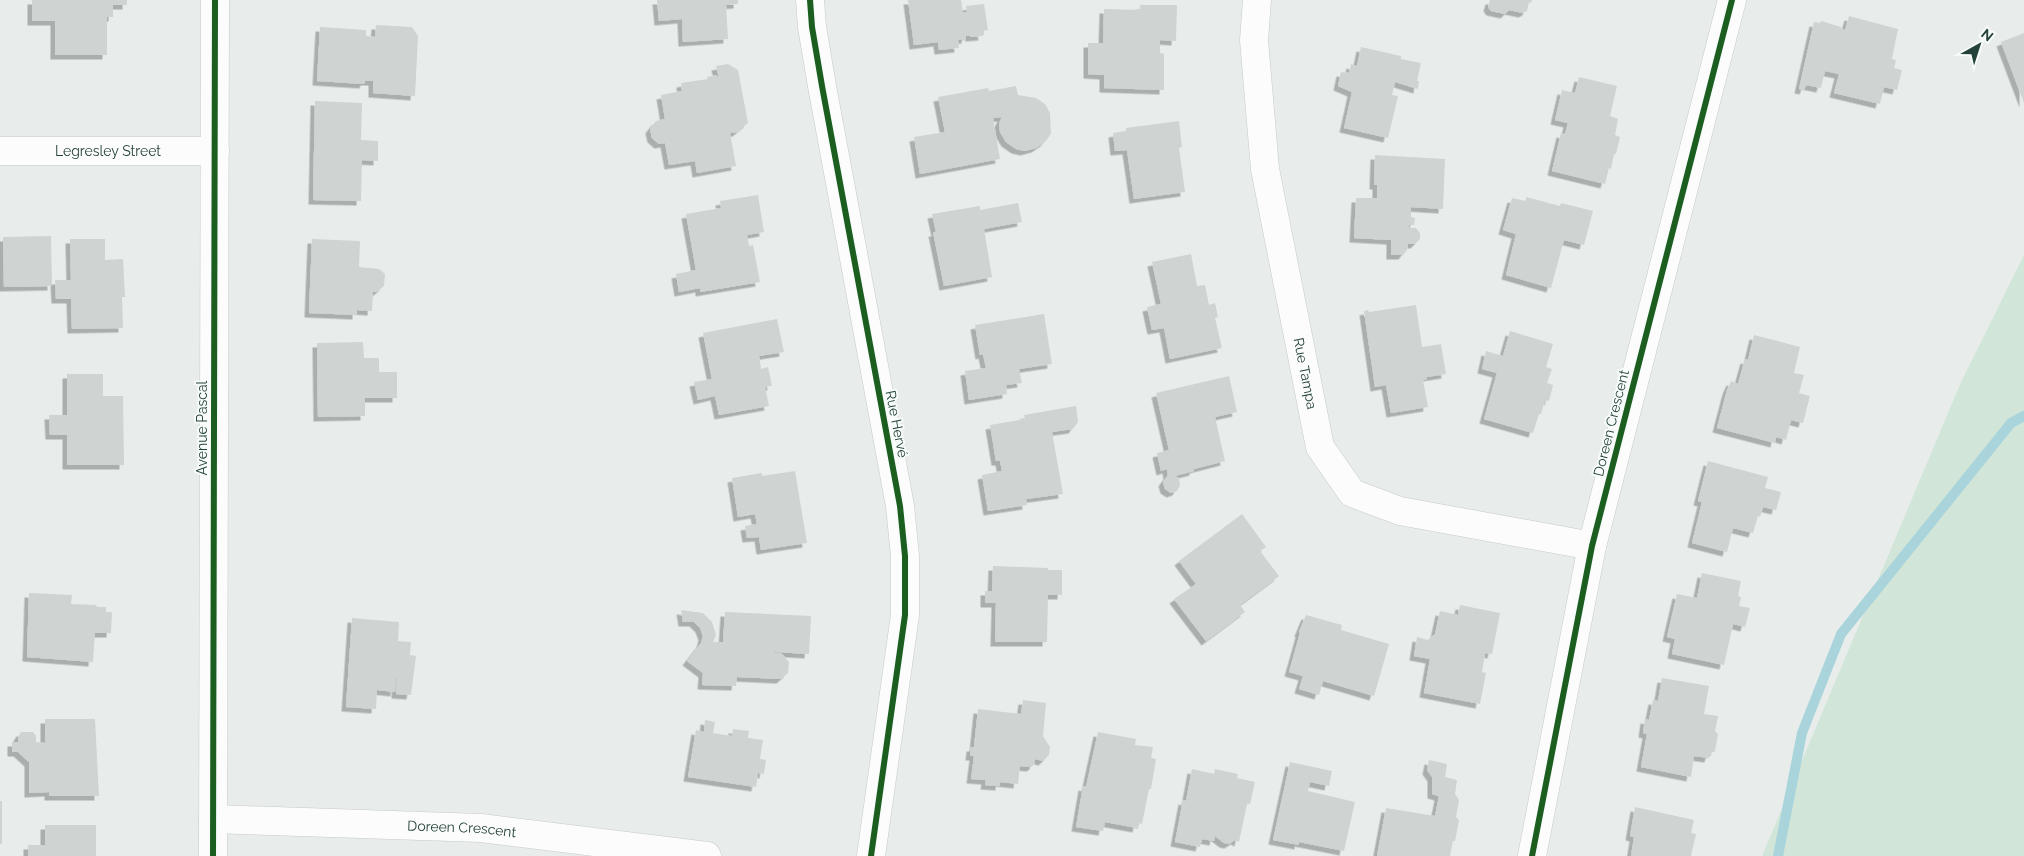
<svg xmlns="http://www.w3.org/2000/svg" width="2024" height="856" viewBox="0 0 2024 856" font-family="Raleway,sans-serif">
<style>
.green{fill:#d1e6d8}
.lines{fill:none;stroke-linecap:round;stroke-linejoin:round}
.stream{stroke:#a9d4db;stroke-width:10}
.building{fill:#cfd4d2;filter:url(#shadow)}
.minor-casing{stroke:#c5cac8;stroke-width:29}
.minor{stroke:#fcfcfc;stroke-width:28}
.cycleway-casing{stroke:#f7fbf9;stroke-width:9}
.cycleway{stroke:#1b5e20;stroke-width:6}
.labels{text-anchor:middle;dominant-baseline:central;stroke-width:4;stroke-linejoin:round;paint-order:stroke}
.street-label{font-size:14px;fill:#24423a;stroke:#f7fbf9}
</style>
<defs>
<filter id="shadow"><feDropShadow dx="-4.5" dy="4.5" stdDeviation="0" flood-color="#0004"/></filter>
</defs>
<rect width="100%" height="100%" fill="#e8edeb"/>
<path class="green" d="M 2024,255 L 2024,856 L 1762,856 L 1961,382 Z"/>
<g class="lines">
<path class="stream" d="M 1778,856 L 1802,733 L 1841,634 L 2011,423 L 2024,416"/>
</g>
<path class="building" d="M 32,0 L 127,0 L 127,5 L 113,5 L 113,17 L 107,17 L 107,55 L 55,55 L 55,21 L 32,21 Z
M 657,0 L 738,0 L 738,4 L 726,5 L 728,39 L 683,42 L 682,19 L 659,21 Z
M 908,0 L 961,0 L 963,13 L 967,12 L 966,6 L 984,4 L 988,30 L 982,31 L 983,36 L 970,37 L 970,35 L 966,36 L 966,39 L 958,40 L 959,48 L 939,50 L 938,42 L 914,45 Z
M 1490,0 L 1532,0 L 1531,3 L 1529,2 L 1527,11 L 1523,13 L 1509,10 L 1505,14 L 1491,11 L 1488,7 Z
M 1140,5 L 1177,5 L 1176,41 L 1160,40 L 1160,53 L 1164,54 L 1164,90 L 1104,88 L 1104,75 L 1088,74 L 1088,43 L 1103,43 L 1104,9 L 1140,10 Z
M 1849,16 L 1898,29 L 1892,59 L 1896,60 L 1894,68 L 1902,70 L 1897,90 L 1884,87 L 1880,104 L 1834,93 L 1839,74 L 1825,71 L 1821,88 L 1806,85 L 1804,90 L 1799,89 L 1814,22 L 1820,23 L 1821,21 L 1841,27 L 1841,29 L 1845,30 Z
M 376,25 L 412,27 L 418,36 L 415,96 L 373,93 L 373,81 L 365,81 L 364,84 L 317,81 L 320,27 L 366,30 L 366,36 L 375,37 Z
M 2024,33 L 2024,103 L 2001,42 Z
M 1361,47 L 1401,56 L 1401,59 L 1421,63 L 1417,81 L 1419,81 L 1418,89 L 1395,82 L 1392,95 L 1398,96 L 1388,138 L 1344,128 L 1352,92 L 1338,86 L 1341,72 L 1349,73 L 1351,64 L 1357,66 Z
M 728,64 L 738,70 L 748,123 L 737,132 L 730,133 L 736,166 L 697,173 L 695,161 L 669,165 L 665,143 L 659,144 L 652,138 L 650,129 L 656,121 L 665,119 L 661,95 L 682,91 L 681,83 L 708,79 L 707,77 L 716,75 L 719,78 L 716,66 Z
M 1579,77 L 1617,86 L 1610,116 L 1618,119 L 1615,135 L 1620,137 L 1616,154 L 1614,154 L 1611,169 L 1609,168 L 1605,184 L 1552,171 L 1561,133 L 1565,134 L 1568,123 L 1555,120 L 1562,90 L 1575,93 Z
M 1016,86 L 1018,95 L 1036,98 L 1045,104 L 1050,113 L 1051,134 L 1045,142 L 1036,148 L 1025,151 L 1016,149 L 1006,142 L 1000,132 L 999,123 L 1002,117 L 993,118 L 1000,159 L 920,174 L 914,137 L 945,132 L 938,97 L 988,88 L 989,91 Z
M 315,101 L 362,103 L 361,140 L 378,141 L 378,161 L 362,160 L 361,201 L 313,200 Z
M 1179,121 L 1182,147 L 1179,148 L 1185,192 L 1134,199 L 1127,150 L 1115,151 L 1113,133 L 1126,131 L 1126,128 Z
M 1375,155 L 1445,159 L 1443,209 L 1411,207 L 1411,217 L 1415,218 L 1414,225 L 1409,225 L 1409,228 L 1416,228 L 1420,233 L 1420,239 L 1415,244 L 1408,244 L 1407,250 L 1403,255 L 1391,255 L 1391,240 L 1354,238 L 1356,198 L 1377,198 L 1377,185 L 1374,185 Z
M 758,195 L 764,232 L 747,235 L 749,246 L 753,245 L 760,282 L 700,292 L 700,288 L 679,292 L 676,274 L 696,270 L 686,214 L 721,208 L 720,201 Z
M 1526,197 L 1560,206 L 1561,203 L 1593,211 L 1584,245 L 1564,240 L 1551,288 L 1506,275 L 1516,234 L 1503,230 L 1512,198 L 1526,201 Z
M 1018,203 L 1022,222 L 984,229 L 992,277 L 944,286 L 933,232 L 936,232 L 932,214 L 980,206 L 980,210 Z
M 51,236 L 52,286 L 4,287 L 3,237 Z
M 70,239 L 105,239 L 105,260 L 123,259 L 125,297 L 122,297 L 123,328 L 72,329 L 71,299 L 56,299 L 55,280 L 71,280 Z
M 312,239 L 360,241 L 359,267 L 379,269 L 385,274 L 384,286 L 377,292 L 373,292 L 372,311 L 357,310 L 357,315 L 309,313 Z
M 1191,254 L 1197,286 L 1205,285 L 1209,305 L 1215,303 L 1218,317 L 1215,318 L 1222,348 L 1170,359 L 1164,328 L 1152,330 L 1147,307 L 1161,304 L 1152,262 Z
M 1416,305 L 1422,347 L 1441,344 L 1446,374 L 1427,377 L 1427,379 L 1423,380 L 1428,407 L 1391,413 L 1386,385 L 1375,387 L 1364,311 L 1368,310 L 1369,312 Z
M 1044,314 L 1052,364 L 1019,369 L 1022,383 L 1006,385 L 1007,394 L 969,400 L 965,371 L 986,368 L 983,354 L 980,355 L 975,325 Z
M 777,319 L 784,352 L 759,356 L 761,369 L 768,367 L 772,386 L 765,387 L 769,406 L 719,415 L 715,396 L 698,400 L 694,382 L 712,379 L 703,333 Z
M 1510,331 L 1553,344 L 1546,367 L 1552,369 L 1547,383 L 1553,385 L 1549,401 L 1545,400 L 1541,414 L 1539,414 L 1533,433 L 1484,419 L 1497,373 L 1482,369 L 1486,351 L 1503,356 Z
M 1754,335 L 1800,347 L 1794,373 L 1804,375 L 1799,393 L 1810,396 L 1803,423 L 1791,420 L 1786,440 L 1776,437 L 1775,443 L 1717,428 L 1727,390 L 1731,381 L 1738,384 L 1745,359 L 1748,360 Z
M 363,342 L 364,358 L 379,358 L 379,372 L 397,372 L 397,398 L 365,398 L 365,416 L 318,417 L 317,343 Z
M 67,374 L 103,374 L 103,396 L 123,396 L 124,465 L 67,465 L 67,435 L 50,435 L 49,415 L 67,415 Z
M 1229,376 L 1237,412 L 1215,417 L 1225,461 L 1194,469 L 1194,471 L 1175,476 L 1179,478 L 1180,485 L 1177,491 L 1171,493 L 1165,489 L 1163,482 L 1168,475 L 1167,469 L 1161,471 L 1157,453 L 1169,450 L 1156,393 Z
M 1076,406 L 1078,422 L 1073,429 L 1052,432 L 1063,494 L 1026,499 L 1027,505 L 988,511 L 982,475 L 1002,471 L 1000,461 L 996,461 L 990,425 L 1025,419 L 1024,415 Z
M 1708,461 L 1768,477 L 1765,488 L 1781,492 L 1776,510 L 1763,507 L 1760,517 L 1758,516 L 1753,533 L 1733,528 L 1727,552 L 1692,543 L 1702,502 L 1698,501 Z
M 795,471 L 807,543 L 761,550 L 759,537 L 747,538 L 745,526 L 757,524 L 755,514 L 738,517 L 732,478 L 762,473 L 762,476 Z
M 1242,514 L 1266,547 L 1260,551 L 1279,576 L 1240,605 L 1245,612 L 1206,641 L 1174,599 L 1196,584 L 1179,561 Z
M 993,566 L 1048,568 L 1048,570 L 1062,570 L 1062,595 L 1048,595 L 1047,642 L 995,642 L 996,603 L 985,603 L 985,591 L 992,591 Z
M 1702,573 L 1741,581 L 1738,596 L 1741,597 L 1739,606 L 1750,608 L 1745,627 L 1733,624 L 1724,665 L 1672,654 L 1675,639 L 1667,637 L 1677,594 L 1697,598 Z
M 29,593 L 72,595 L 71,604 L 96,605 L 97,607 L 106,607 L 106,612 L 112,612 L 111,633 L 95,633 L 93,662 L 27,657 Z
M 1460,605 L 1500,613 L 1492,654 L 1485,653 L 1482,672 L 1486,673 L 1480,704 L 1424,693 L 1430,659 L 1414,656 L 1417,637 L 1428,640 L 1435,634 L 1440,611 L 1458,615 Z
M 681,610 L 703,613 L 712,622 L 716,635 L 713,642 L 723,642 L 725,612 L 811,616 L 809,654 L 775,652 L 775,653 L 782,654 L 789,662 L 788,673 L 781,679 L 737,677 L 736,686 L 702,685 L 703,673 L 687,661 L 701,643 L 703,636 L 700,628 L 694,622 L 683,622 Z
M 1306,615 L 1342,625 L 1341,630 L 1389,644 L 1374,696 L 1323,681 L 1319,695 L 1299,689 L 1303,676 L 1289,672 L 1300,633 L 1299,632 Z
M 352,618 L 399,622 L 398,641 L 411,642 L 410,655 L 416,656 L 411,695 L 396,694 L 397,679 L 396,679 L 395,692 L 377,690 L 376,709 L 346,707 Z
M 1662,678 L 1709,686 L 1704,714 L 1718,716 L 1715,731 L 1718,734 L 1715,751 L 1710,754 L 1709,758 L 1694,756 L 1691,777 L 1641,767 L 1647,734 L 1643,733 L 1645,719 L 1649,720 L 1653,700 L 1658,701 Z
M 1023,700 L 1046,703 L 1043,736 L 1050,747 L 1049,755 L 1043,761 L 1035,759 L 1034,765 L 1031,767 L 1020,766 L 1018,784 L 1000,782 L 1000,786 L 985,785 L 986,780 L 971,779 L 974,756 L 970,756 L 971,747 L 974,747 L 978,709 L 1021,714 Z
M 45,719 L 95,719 L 99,796 L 49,796 L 49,792 L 29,793 L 29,762 L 18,752 L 12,752 L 12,742 L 18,742 L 18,737 L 21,732 L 33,732 L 36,736 L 36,742 L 45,743 Z
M 705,720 L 715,722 L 713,733 L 732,736 L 733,729 L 749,731 L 748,738 L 763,740 L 760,759 L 766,760 L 764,774 L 758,773 L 756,787 L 688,777 L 696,730 L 704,732 Z
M 1098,732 L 1136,739 L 1135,745 L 1153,747 L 1151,758 L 1156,759 L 1151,789 L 1149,789 L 1142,824 L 1138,823 L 1137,828 L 1105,822 L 1103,831 L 1076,827 L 1083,786 L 1086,787 Z
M 1429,760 L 1447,764 L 1445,777 L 1457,780 L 1455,794 L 1459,800 L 1456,817 L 1459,820 L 1455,841 L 1453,841 L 1450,856 L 1377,856 L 1386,808 L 1435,816 L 1439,796 L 1432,794 L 1432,777 L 1427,770 Z
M 1290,762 L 1332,771 L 1329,786 L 1310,782 L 1308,791 L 1355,802 L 1344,851 L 1299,842 L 1299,845 L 1273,840 Z
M 1192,769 L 1214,774 L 1215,769 L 1238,774 L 1237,778 L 1255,782 L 1250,804 L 1247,804 L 1239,842 L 1235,840 L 1229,844 L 1224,843 L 1215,836 L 1214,841 L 1202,839 L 1200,847 L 1175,842 L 1183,800 L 1186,801 Z
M 0,801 L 2,801 L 2,844 L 0,844 Z
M 1635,807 L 1694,820 L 1691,833 L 1696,834 L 1691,856 L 1631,856 L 1634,837 L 1630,836 Z
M 45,825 L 96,825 L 96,856 L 28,856 L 28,845 L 45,845 Z"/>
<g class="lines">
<defs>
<g id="minor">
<path d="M 810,0 L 812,27 L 822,86 L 900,506 L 905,556 L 905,615 L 871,856"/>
<path id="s1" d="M 1257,0 L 1254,40 L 1265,169 L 1320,447 L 1352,493 L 1400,511 L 1592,546"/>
<path id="s2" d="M 0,151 L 215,151"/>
<path id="s3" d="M 213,819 L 481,828 L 707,856"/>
<path d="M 213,856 L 215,0"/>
<path d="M 1532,856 L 1592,546 L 1732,0"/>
</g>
</defs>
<use href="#minor" class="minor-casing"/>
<use href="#minor" class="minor"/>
<defs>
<path id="cycleway" d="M 810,0 L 812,27 L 822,86 L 900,506 L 905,556 L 905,615 L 871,856
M 213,856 L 215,0
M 1532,856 L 1592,546 L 1732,0"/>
</defs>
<use href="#cycleway" class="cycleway-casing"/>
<use href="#cycleway" class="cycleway"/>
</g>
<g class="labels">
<g class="street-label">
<text stroke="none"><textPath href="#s2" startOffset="108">Legresley Street</textPath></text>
<text stroke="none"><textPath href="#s1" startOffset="378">Rue Tampa</textPath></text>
<text transform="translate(1611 423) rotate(-76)">Doreen Crescent</text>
<text transform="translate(897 424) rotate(79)">Rue Hervé</text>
<text transform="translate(202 428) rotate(-90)">Avenue Pascal</text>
<text stroke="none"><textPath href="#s3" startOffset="249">Doreen Crescent</textPath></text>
</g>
</g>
<g transform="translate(1979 45) rotate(39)" stroke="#f7fbf9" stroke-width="4" paint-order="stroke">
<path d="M0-4L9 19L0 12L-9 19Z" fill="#24423a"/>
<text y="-8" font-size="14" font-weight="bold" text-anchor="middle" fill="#24423a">N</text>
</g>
</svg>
